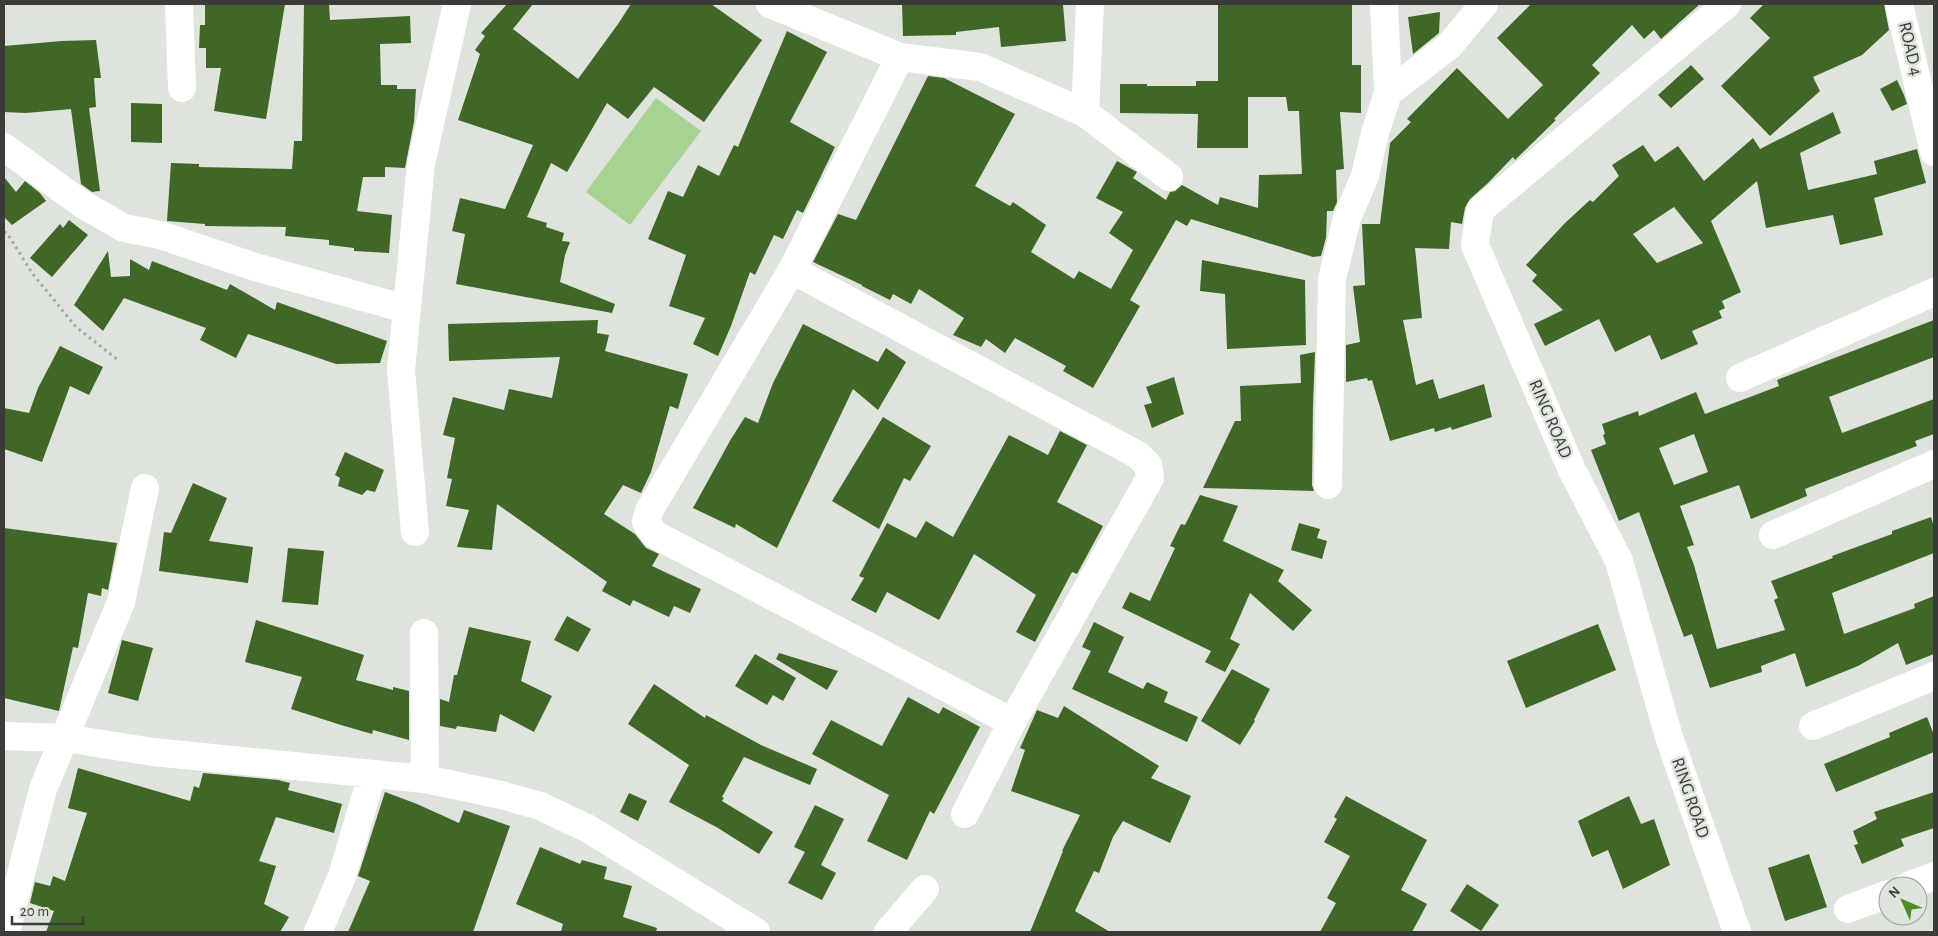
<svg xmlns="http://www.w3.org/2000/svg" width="1938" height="936" viewBox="0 0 1938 936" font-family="'Alegreya Sans',sans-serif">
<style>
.green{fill:#a8d292}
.building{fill:#416728;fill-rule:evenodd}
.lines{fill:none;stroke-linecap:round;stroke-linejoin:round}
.path{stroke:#a2a6a0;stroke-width:3;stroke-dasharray:2.5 4;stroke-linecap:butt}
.minor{stroke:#fff;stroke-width:28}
.labels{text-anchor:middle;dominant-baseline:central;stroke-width:5;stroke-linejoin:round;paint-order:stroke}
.street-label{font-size:18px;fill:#3b3c3a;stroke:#dee3dc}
</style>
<rect width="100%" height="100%" fill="#dee3dc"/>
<path class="green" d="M 656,98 L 701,131 L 630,225 L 586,192 Z"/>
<path class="building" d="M 205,4 L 285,4 L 266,119 L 214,111 L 221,68 L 206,68 L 206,48 L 199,48 L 200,25 L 205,25 Z
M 304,4 L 329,4 L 330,20 L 410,16 L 411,43 L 380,44 L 381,85 L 397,85 L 397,89 L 416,89 L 414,122 L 405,168 L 385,167 L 385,177 L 363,177 L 357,211 L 392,215 L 389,253 L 354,251 L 354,248 L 329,245 L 329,240 L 285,236 L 286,227 L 205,226 L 205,224 L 167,221 L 171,163 L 199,164 L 199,167 L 292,169 L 294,141 L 302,141 Z
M 507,4 L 533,4 L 513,29 L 578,79 L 618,24 L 631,4 L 711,4 L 762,40 L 704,122 L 654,87 L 628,119 L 607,103 L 567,172 L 551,163 L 527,217 L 547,223 L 546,227 L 564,233 L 562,241 L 570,242 L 565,255 L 560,282 L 615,304 L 612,313 L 456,284 L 465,234 L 452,231 L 460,198 L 505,209 L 533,145 L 458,120 L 480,54 L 475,50 L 485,36 L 481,33 Z
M 902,4 L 1063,4 L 1066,41 L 1001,47 L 999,27 L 956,32 L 956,35 L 903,36 Z
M 1218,4 L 1352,4 L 1352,65 L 1361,65 L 1361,113 L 1340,112 L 1344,169 L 1336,170 L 1337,202 L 1333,211 L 1327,211 L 1326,238 L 1321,256 L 1313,257 L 1191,219 L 1187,226 L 1176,220 L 1130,300 L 1140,306 L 1093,388 L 1063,371 L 1066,366 L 1015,338 L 1005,353 L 986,339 L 981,347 L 953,335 L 964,318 L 919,289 L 911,304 L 893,294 L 890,300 L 862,286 L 862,285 L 813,262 L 838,214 L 856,220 L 928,76 L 944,78 L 1015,114 L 975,186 L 1010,206 L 1013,202 L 1046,225 L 1031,252 L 1074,279 L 1079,271 L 1111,289 L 1133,250 L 1109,233 L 1123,212 L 1096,198 L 1117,161 L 1137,172 L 1133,178 L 1166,200 L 1170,192 L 1175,191 L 1182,185 L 1218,205 L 1220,197 L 1258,208 L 1259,175 L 1302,174 L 1299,111 L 1288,111 L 1286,97 L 1248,97 L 1248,148 L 1197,148 L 1198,114 L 1120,113 L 1120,84 L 1147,84 L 1147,86 L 1196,86 L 1196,81 L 1218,81 Z
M 1531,4 L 1700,4 L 1661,39 L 1654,30 L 1644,39 L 1632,25 L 1592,65 L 1600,73 L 1554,119 L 1556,120 L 1515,160 L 1513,157 L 1488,183 L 1470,199 L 1465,208 L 1462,224 L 1451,222 L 1449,249 L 1415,248 L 1422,318 L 1403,320 L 1416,385 L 1433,379 L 1439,399 L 1484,384 L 1492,417 L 1452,430 L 1451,427 L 1435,432 L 1434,428 L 1390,441 L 1372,380 L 1368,381 L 1367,378 L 1346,382 L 1346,345 L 1360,342 L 1353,286 L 1365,285 L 1362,224 L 1380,224 L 1390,143 L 1411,122 L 1407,119 L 1457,68 L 1508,119 L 1543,85 L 1497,38 Z
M 1764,4 L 1884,4 L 1889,30 L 1862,55 L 1813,77 L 1820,91 L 1770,136 L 1721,86 L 1770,38 L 1750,18 Z
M 1440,12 L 1439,33 L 1413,54 L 1408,17 Z
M 787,31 L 827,52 L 790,122 L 835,147 L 803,213 L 797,210 L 783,239 L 774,235 L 755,275 L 750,272 L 731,326 L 718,356 L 693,344 L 705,318 L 669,306 L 686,255 L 648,239 L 668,191 L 683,197 L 698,165 L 719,176 L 734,145 L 738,147 Z
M 96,40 L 101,78 L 94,78 L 96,107 L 89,108 L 100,191 L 92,192 L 81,184 L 71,109 L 26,113 L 4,112 L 4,46 L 62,41 Z
M 1691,65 L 1704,79 L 1671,108 L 1658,95 Z
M 1897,80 L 1904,95 L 1907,104 L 1892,111 L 1880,89 Z
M 131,103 L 162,104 L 162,143 L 131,142 Z
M 1833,112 L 1841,133 L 1800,153 L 1808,190 L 1877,174 L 1874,161 L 1917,149 L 1926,183 L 1874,198 L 1883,235 L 1840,245 L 1833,215 L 1766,228 L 1757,181 L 1711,221 L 1741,292 L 1722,301 L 1725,308 L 1719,311 L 1722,318 L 1692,331 L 1698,344 L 1661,360 L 1650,335 L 1615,352 L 1599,319 L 1545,346 L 1534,324 L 1563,310 L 1532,281 L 1537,275 L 1526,265 L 1565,223 L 1590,200 L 1593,202 L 1619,176 L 1612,165 L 1643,145 L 1655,162 L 1678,146 L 1704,181 L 1753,138 L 1760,149 ZM 1674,207 L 1703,243 L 1657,263 L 1633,234 Z
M 4,177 L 16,192 L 25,181 L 40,193 L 46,201 L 12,225 L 4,217 Z
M 69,220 L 88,235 L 52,277 L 30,258 L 60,224 L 63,228 Z
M 108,251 L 111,277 L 130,276 L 130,259 L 149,270 L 152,261 L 227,290 L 230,284 L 275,310 L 277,302 L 387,341 L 380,363 L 336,364 L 248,334 L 236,358 L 200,340 L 206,328 L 124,298 L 103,331 L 74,305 Z
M 1202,260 L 1305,280 L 1306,345 L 1227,349 L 1225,294 L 1200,291 Z
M 598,320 L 597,333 L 609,335 L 605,351 L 688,374 L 678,409 L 670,406 L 651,472 L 641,493 L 623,485 L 604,514 L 635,534 L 646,548 L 659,554 L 652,566 L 701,589 L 690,613 L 674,606 L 669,617 L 633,600 L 630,606 L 602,591 L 607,582 L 497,504 L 492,550 L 457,547 L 469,510 L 446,506 L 452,479 L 447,478 L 455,438 L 443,435 L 453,397 L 504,410 L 509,389 L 552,398 L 560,357 L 449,361 L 448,324 Z
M 1934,320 L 1934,357 L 1829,397 L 1842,433 L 1934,399 L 1934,434 L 1915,441 L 1917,446 L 1805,489 L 1807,496 L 1751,519 L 1739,485 L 1680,506 L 1694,545 L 1687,547 L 1694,565 L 1717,649 L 1785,630 L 1774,600 L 1778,598 L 1771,581 L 1833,558 L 1832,556 L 1892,534 L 1892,531 L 1931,517 L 1934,527 L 1934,553 L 1832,593 L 1844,634 L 1915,608 L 1914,604 L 1934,596 L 1934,654 L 1906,665 L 1898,643 L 1858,666 L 1806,687 L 1795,653 L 1761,666 L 1762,672 L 1710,688 L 1692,634 L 1684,637 L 1639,512 L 1619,521 L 1591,450 L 1606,444 L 1603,435 L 1605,434 L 1602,424 L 1638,411 L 1639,416 L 1696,392 L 1705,414 L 1779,386 L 1777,380 ZM 1694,434 L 1708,472 L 1674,485 L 1659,448 Z
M 803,324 L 878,362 L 886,348 L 906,362 L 878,410 L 853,389 L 777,548 L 736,524 L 735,528 L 693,508 L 731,439 L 745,417 L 758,423 L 773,383 Z
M 60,346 L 103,367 L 89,395 L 70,386 L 42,462 L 4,449 L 4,408 L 29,413 L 38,388 Z
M 1315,352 L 1313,406 L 1312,485 L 1314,491 L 1203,488 L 1235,421 L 1241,421 L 1240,386 L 1301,383 L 1300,355 Z
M 1174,377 L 1184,414 L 1152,428 L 1144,405 L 1152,403 L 1146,387 Z
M 883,417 L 931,446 L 910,481 L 904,478 L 879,529 L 832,501 Z
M 1060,431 L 1087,445 L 1057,502 L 1103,526 L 1077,574 L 1072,572 L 1035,642 L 1016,632 L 1036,595 L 974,554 L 939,620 L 887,592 L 876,613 L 851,600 L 864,578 L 859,576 L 887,523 L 916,538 L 926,521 L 953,537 L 1009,435 L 1048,455 Z
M 345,452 L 384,470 L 375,492 L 367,490 L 362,495 L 338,486 L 340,478 L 335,475 Z
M 193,483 L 227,498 L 209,541 L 253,547 L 248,583 L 159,571 L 164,532 L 171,533 Z
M 1200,495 L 1238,506 L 1223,541 L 1284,570 L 1278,581 L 1312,610 L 1293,631 L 1250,593 L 1230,639 L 1240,644 L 1225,672 L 1205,662 L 1211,651 L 1122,608 L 1130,592 L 1150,601 L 1175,548 L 1170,546 L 1181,524 L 1185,525 Z
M 1299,523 L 1320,529 L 1317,538 L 1327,541 L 1322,559 L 1291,550 Z
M 4,528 L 117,543 L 108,590 L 102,588 L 101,596 L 88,593 L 78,648 L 73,647 L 59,711 L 4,698 Z
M 288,548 L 324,551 L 318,605 L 282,602 Z
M 567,616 L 591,629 L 578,652 L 554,640 Z
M 256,620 L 364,655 L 356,680 L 393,690 L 393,687 L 409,691 L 409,740 L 373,730 L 372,734 L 341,725 L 291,709 L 302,677 L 245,662 Z
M 1094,622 L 1124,637 L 1108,672 L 1143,689 L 1147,682 L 1168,692 L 1164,702 L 1198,717 L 1187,742 L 1072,689 L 1091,651 L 1082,647 Z
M 1598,624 L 1616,670 L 1526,708 L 1507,661 Z
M 469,627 L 531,641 L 521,681 L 552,696 L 534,732 L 500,714 L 496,732 L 457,726 L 456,729 L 440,726 L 440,699 L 449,702 L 454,675 L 457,675 Z
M 122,640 L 153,648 L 138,701 L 108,693 Z
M 779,653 L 838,671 L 827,690 L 776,659 Z
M 755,654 L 796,678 L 783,701 L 773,695 L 767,705 L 735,686 Z
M 1232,669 L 1270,689 L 1254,720 L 1255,721 L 1240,745 L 1201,721 Z
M 654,684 L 705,718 L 706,715 L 761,745 L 817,769 L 810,785 L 744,757 L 722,797 L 724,798 L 722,801 L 773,832 L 759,854 L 718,828 L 669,802 L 689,765 L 628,724 Z
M 908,697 L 939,714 L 943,707 L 980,727 L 934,814 L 930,811 L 907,860 L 867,841 L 889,795 L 812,754 L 831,720 L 882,746 Z
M 1064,706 L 1159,766 L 1151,778 L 1191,796 L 1170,843 L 1123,821 L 1113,837 L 1099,873 L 1094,871 L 1075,911 L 1110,932 L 1030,932 L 1063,851 L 1062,851 L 1080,815 L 1011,791 L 1025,750 L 1020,748 L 1037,710 L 1058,718 Z
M 1927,717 L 1934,735 L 1934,752 L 1836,792 L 1824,764 L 1890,737 L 1889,733 Z
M 78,768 L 190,801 L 194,786 L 199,788 L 203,773 L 278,780 L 290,783 L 288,790 L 342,804 L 334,833 L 276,817 L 259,861 L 276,866 L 264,904 L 289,917 L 280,932 L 46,932 L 54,911 L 30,903 L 35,882 L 50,886 L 53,876 L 65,881 L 87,813 L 68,808 Z
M 385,792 L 417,804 L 459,823 L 464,810 L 510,826 L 473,932 L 348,932 L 370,881 L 358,876 Z
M 1934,792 L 1934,828 L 1901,839 L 1904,846 L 1862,864 L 1854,845 L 1858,844 L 1853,831 L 1877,819 L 1874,812 Z
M 629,793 L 647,801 L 638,821 L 620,812 Z
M 1346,796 L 1427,840 L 1401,890 L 1427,904 L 1412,932 L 1320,932 L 1336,903 L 1327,898 L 1350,856 L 1324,842 L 1337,819 L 1334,817 Z
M 1629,796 L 1641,824 L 1654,819 L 1670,865 L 1623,889 L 1608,850 L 1592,857 L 1578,821 Z
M 815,805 L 844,819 L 821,865 L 836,873 L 822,900 L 788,883 L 805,852 L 794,847 Z
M 540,847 L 580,864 L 582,860 L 607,867 L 604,879 L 632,886 L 623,917 L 657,928 L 656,932 L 561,932 L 563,924 L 516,904 Z
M 1809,854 L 1827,907 L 1785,921 L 1768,868 Z
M 1467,884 L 1499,905 L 1481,931 L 1450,911 Z"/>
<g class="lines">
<path class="path" d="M 4,232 L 7,233 L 32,273 L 76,327 L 118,360"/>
<path class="minor" d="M 179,4 L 182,88
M 770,4 L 900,57 L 980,67 L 1085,113 L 1169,177
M 1727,4 L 1480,210 L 1475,245 L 1572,470 L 1619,561 L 1669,737 L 1737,932
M 1899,4 L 1934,152
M 900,57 L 792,270 L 649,511 L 646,522 L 654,534 L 1012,722
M 1388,93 L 1449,46 L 1484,4
M 1085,113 L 1090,4
M 4,147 L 82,204 L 124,228 L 160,235 L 255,267 L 406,309
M 792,270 L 1138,455 L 1148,465 L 1150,478 L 1012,722 L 965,814
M 1740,378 L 1934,292
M 1328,485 L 1332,279 L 1347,218 L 1365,176 L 1375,133 L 1388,93 L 1384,4
M 415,532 L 401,370 L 421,164 L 457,4
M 1773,535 L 1934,464
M 424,633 L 425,779
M 1813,726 L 1934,676
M 4,736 L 65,738 L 153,752 L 425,779 L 501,795 L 540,806 L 587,828 L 756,932
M 1908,886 L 1934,876
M 1848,909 L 1888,894
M 6,932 L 43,789 L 121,602 L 145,488
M 318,932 L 342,876 L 372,775
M 888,932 L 925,889"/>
</g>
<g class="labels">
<g class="street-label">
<text transform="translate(1910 49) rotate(77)">ROAD 4</text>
<text transform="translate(1550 419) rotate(67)">RING ROAD</text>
<text transform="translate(1690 798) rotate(71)">RING ROAD</text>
</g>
</g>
<rect width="1938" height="936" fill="none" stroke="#3b3c3a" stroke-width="10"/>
<g transform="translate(1903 901) rotate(315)"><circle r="24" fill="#dee3dc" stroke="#9da09b"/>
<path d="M0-4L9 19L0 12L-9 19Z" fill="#518b27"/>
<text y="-8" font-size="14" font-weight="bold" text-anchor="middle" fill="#3b3c3a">N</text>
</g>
<path d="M12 916v8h71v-8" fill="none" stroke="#3b3c3a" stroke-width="2.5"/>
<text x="20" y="916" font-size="15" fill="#3b3c3a" stroke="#dee3dc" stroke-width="4" paint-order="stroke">20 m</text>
</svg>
